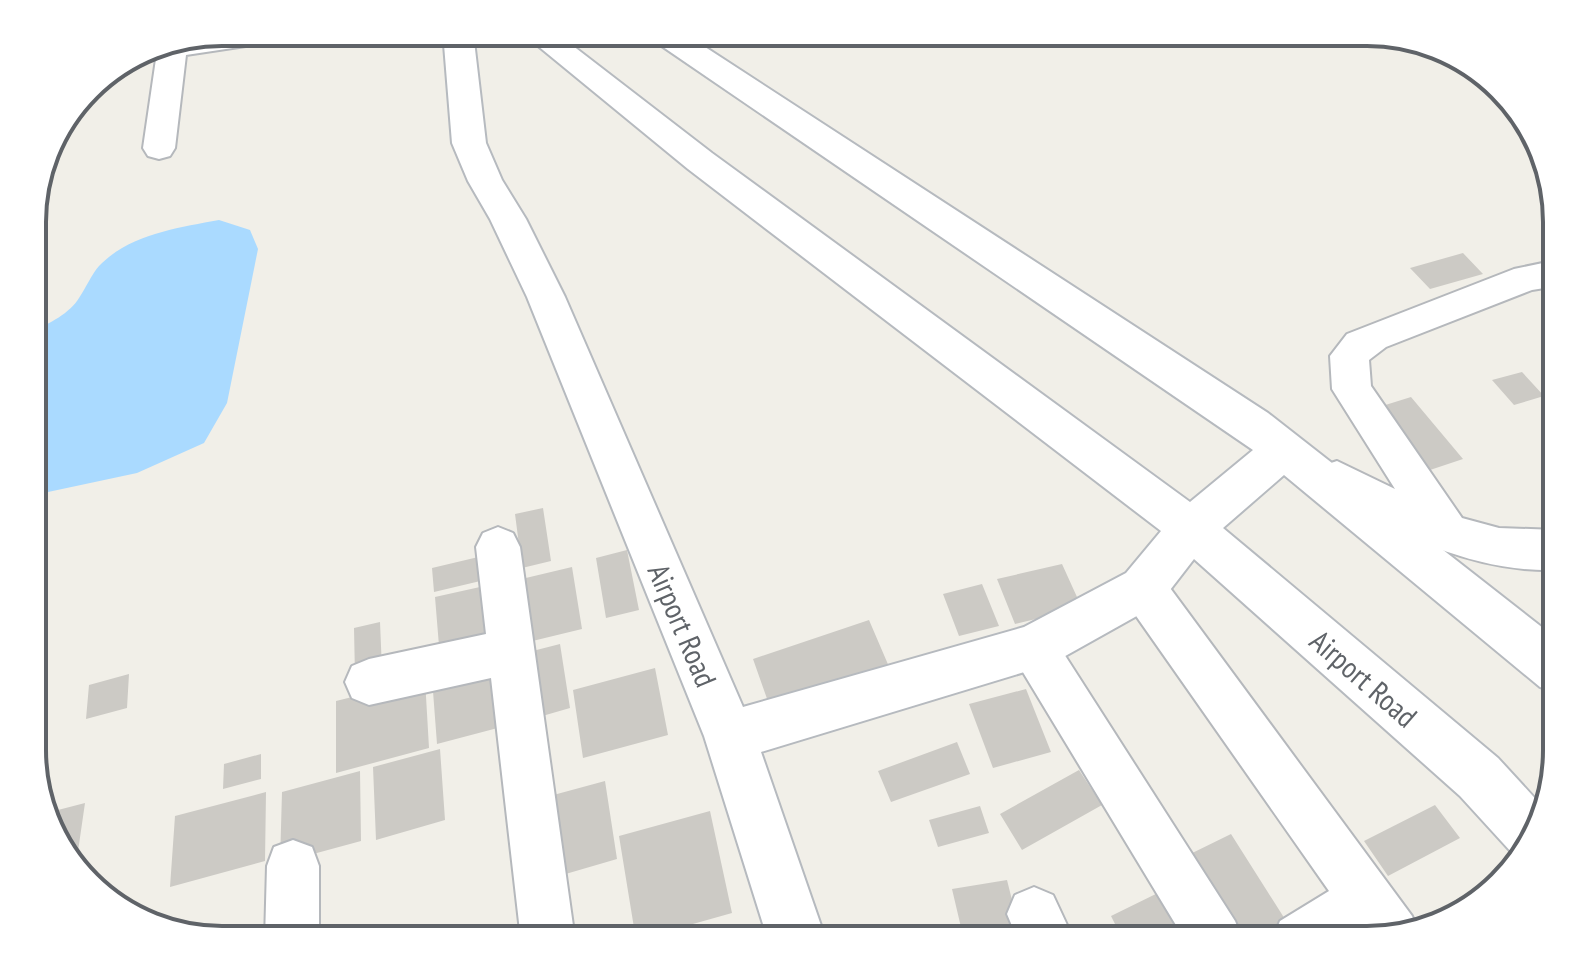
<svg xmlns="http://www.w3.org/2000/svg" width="1589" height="972" viewBox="0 0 1589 972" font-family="'PT Sans Narrow',sans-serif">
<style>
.water{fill:#aadaff}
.building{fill:#cccac5}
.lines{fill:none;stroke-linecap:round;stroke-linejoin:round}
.street-casing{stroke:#b5b8bc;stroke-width:4}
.secondary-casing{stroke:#b6babf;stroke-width:4}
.street{fill:#fff;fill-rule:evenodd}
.secondary{fill:#fff;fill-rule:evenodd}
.labels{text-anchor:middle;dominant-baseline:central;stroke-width:7;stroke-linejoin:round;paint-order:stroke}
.street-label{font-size:30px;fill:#5f6368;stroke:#fff}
.rim{fill:none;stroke:#5f6368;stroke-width:4}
</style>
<rect width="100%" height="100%" fill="#f1efe8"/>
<path class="water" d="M 219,220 L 250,230 L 258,249 L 227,403 L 204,443 L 137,473 L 34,495 L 34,330 C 49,324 70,313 79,298 C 86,288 91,275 99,266 C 130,234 177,228 219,220 Z"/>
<path class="building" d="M 1463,253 L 1483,274 L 1430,289 L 1410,268 Z
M 1522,372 L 1544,396 L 1514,405 L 1492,380 Z
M 1411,397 L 1463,459 L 1430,470 L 1379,407 Z
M 543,508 L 551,561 L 522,568 L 515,514 Z
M 627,550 L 639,610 L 606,618 L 596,558 Z
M 491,554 L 493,578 L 434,592 L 432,568 Z
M 1062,564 L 1082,608 L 1015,624 L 997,579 Z
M 572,567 L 582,629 L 516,645 L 509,582 Z
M 498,583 L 505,642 L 440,658 L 435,597 Z
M 982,584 L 999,626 L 959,636 L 943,594 Z
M 869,620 L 890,669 L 771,710 L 753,659 Z
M 380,622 L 382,670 L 355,677 L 354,628 Z
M 560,644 L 570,708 L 525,721 L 517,655 Z
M 501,660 L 509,725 L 437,744 L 432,678 Z
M 655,668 L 668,735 L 583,758 L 573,690 Z
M 129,674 L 127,708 L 86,719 L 89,685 Z
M 425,679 L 429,748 L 336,773 L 336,701 Z
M 1026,689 L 1051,752 L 993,768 L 969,704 Z
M 957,742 L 970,774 L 891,802 L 878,771 Z
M 440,749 L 445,820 L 376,840 L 373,767 Z
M 261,754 L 261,779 L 223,789 L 224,764 Z
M 1079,770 L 1102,805 L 1022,850 L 1000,814 Z
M 360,771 L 361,841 L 280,863 L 282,792 Z
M 605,781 L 617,859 L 545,880 L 535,800 Z
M 266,792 L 265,861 L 170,887 L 175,816 Z
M 85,803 L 76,865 L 58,845 L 54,834 L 58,810 Z
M 1435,805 L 1460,838 L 1388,876 L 1364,841 Z
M 980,806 L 989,833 L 938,847 L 929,820 Z
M 710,811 L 732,913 L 636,940 L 619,836 Z
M 1231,834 L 1295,935 L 1286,940 L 1226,940 L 1178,860 Z
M 1007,880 L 1022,940 L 964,940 L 952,889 Z
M 1168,888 L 1199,940 L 1123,940 L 1111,916 Z"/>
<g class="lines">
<defs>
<path id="street" d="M 222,32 L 295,32 L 290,38 L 280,41 L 186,55 L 175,148 L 170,156 L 159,159 L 148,156 L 143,148 L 156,59 L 139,62 L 129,59 L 150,46 Z
M 1557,260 L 1557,286 L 1532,290 L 1386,347 L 1369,360 L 1371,386 L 1462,518 L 1499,528 L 1557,530 L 1557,570 C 1470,573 1396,532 1322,492 L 1316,479 L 1322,466 L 1337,461 L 1395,489 L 1332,389 L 1330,356 L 1347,334 L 1514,269 Z
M 498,527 L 513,533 L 520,547 L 575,940 L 521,940 L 491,678 L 369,705 L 352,698 L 345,682 L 352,666 L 369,659 L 486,634 L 476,547 L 483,533 Z
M 1143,567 L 1159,573 L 1412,916 L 1417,928 L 1379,940 L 1363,940 L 1359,934 L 1351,940 L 1272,940 L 1280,921 L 1329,891 L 1127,603 L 1121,588 L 1127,573 Z
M 1034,626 L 1050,632 L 1235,921 L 1243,940 L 1185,940 L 1018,664 L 1011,648 L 1018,632 Z
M 293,840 L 312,847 L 319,866 L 319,940 L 265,940 L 267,866 L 274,847 Z
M 1034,887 L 1053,895 L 1074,940 L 1018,940 L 1007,914 L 1015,895 Z"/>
<path id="secondary" d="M 443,32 L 473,32 L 486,143 L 502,180 L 526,219 L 565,297 L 743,707 L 1024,627 L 1126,573 L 1161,531 L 688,169 L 521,32 L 555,32 L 712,153 L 1190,502 L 1253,450 L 650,38 L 646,32 L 682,32 L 1268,413 L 1557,639 L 1557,694 L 1540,687 L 1284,475 L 1223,528 L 1498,758 L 1542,806 L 1525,855 L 1522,858 L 1513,854 L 1460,796 L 1194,559 L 1160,603 L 1051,664 L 761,752 L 826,940 L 768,940 L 704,736 L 527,297 L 490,219 L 468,181 L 452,143 Z"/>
</defs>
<use href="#street" class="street-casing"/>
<use href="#secondary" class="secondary-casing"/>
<use href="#street" class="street"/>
<use href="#secondary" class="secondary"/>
</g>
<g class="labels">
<g class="street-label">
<text transform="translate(683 625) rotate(67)">Airport Road</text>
<text transform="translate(1364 678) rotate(41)">Airport Road</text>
</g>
</g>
<path d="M0 0H1589V972H0ZM222 46H1367A176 176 0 0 1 1543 222V750A176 176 0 0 1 1367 926H222A176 176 0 0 1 46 750V222A176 176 0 0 1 222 46Z" fill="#fff" fill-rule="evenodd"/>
<path class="rim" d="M222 46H1367A176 176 0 0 1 1543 222V750A176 176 0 0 1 1367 926H222A176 176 0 0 1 46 750V222A176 176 0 0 1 222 46Z"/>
</svg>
